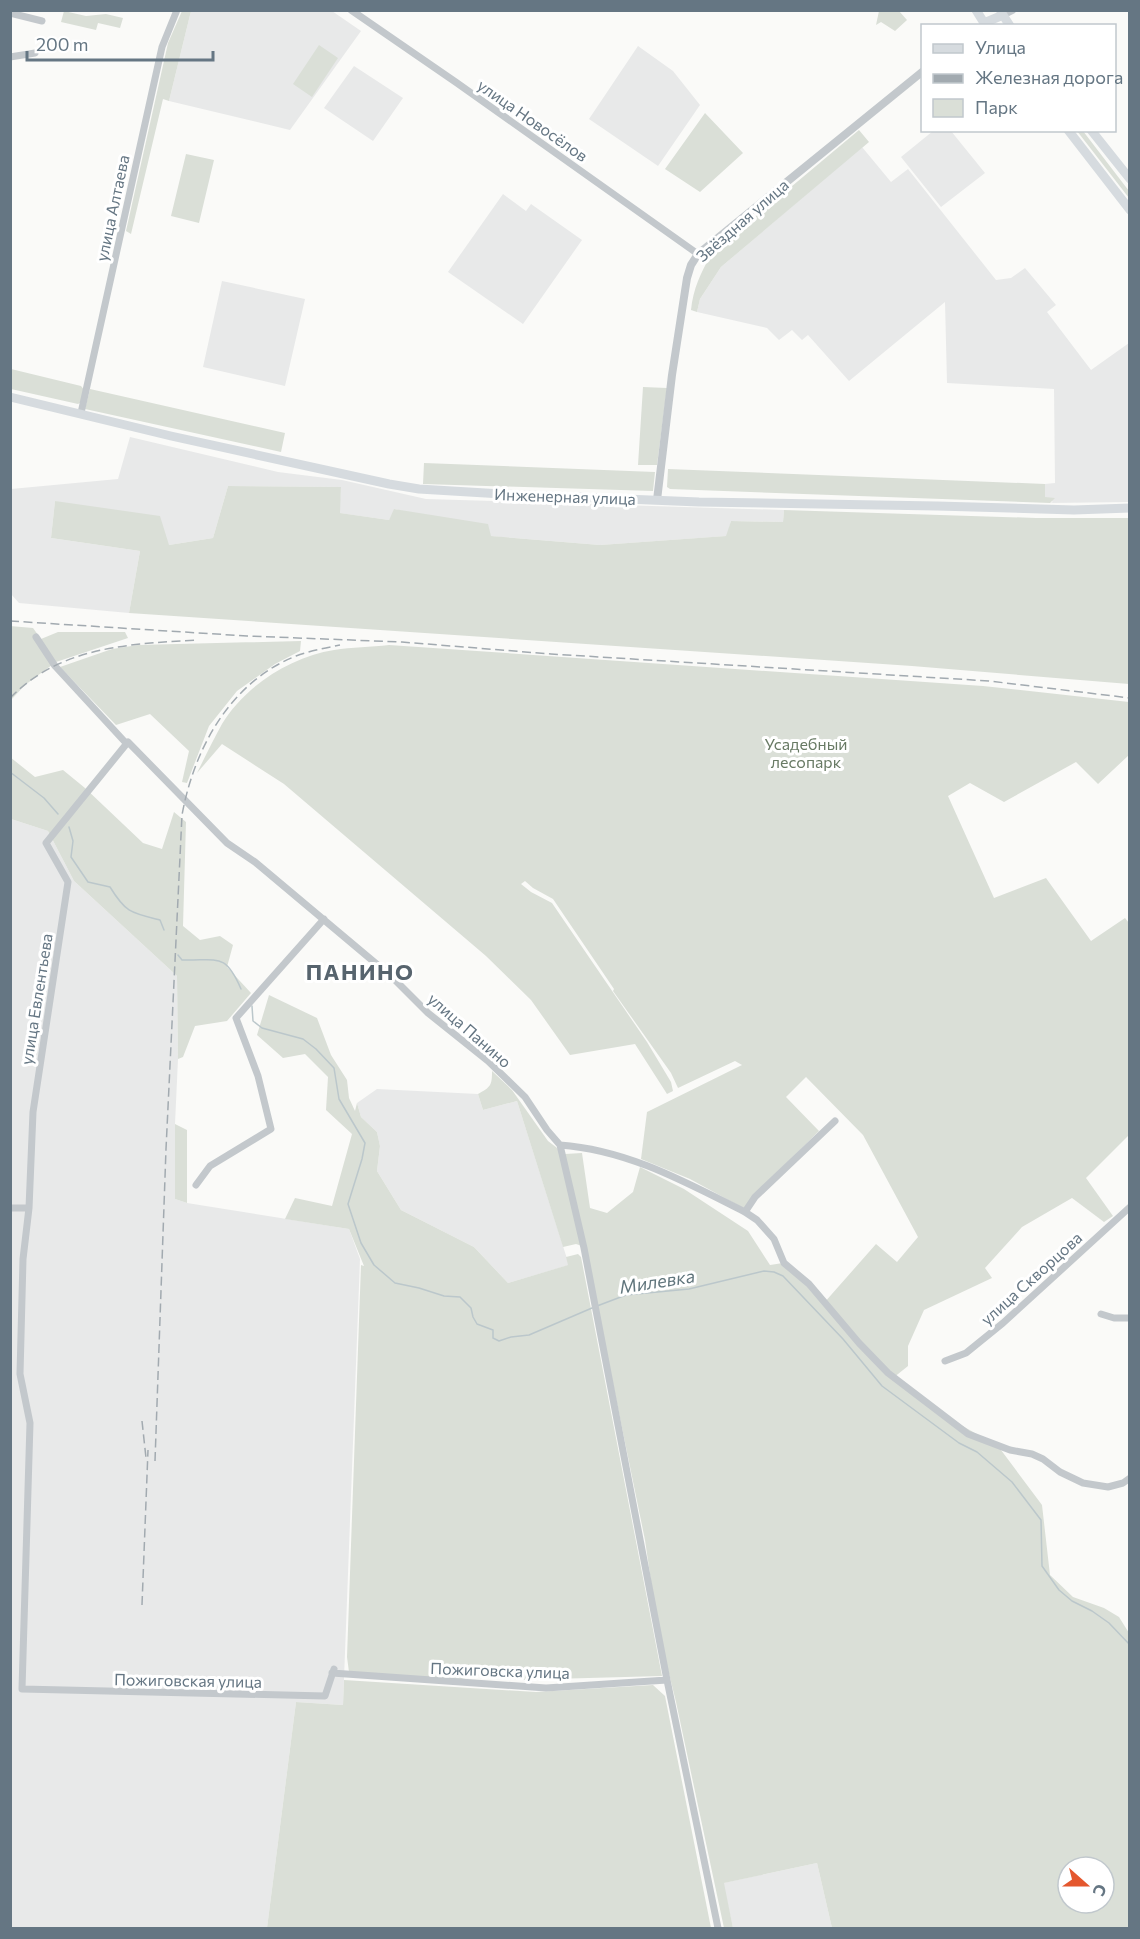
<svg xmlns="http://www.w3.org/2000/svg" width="1140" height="1939" viewBox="0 0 1140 1939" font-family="Commissioner,sans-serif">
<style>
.built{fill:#e8e9e9}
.green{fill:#dadfd7;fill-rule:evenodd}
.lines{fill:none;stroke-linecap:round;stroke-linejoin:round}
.stream{stroke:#bbc7cb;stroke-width:1.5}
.minor{stroke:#c3c8cc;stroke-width:7}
.tertiary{stroke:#c3c8cc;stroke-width:8}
.secondary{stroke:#d6dbdf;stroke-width:9}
.rail{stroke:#a2aab0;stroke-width:1.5;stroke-dasharray:9 4.5;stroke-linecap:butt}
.labels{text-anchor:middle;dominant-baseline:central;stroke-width:6;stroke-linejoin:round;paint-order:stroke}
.street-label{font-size:16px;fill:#657683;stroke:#fff}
.park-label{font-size:16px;fill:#687a64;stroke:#fff}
.water-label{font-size:18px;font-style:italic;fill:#60757c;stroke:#fff}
.district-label{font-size:22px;font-weight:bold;letter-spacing:1.5px;fill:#57646e;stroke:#fff}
</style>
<rect width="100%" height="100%" fill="#fafaf8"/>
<path class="built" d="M 191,11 L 332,11 L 361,31 L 290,130 L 169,101 Z
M 638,46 L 673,71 L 700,105 L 658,166 L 589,119 Z
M 354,66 L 403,98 L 373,141 L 324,108 Z
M 933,131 L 951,131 L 985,173 L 941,207 L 901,157 Z
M 862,147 L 891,182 L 908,169 L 996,280 L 1011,278 L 1025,268 L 1056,305 L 1047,312 L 1091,370 L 1129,343 L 1129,502 L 1050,503 L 1053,502 L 1045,497 L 1045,484 L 1055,483 L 1054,389 L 947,383 L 945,302 L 849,381 L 808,335 L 802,340 L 792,330 L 779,340 L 767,328 L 697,312 L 700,299 L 721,267 Z
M 503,194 L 526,211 L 531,204 L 582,240 L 523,324 L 448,272 Z
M 222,281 L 305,299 L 285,386 L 203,367 Z
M 130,437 L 278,472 L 342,480 L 426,499 L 784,510 L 783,522 L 731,521 L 727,536 L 600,545 L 490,536 L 395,509 L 389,520 L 339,513 L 341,487 L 228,486 L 213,538 L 169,545 L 55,501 L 51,538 L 140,551 L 129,613 L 19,603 L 11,594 L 11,489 L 118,479 Z
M 11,819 L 48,831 L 74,881 L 177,976 L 178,1059 L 175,1124 L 175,1199 L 187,1203 L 349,1229 L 360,1259 L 343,1705 L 296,1702 L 267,1928 L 11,1928 Z
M 377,1089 L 478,1094 L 483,1110 L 517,1101 L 569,1265 L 508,1283 L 474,1247 L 401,1210 L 377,1171 L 380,1146 L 377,1132 L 361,1117 L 357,1103 Z
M 817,1863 L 832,1928 L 733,1928 L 723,1883 Z"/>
<path class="green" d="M 64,11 L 86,16 L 106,14 L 123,18 L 120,28 L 98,23 L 96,30 L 61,22 Z
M 182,11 L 191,11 L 169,101 L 163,99 L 131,234 L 126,231 L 168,43 Z
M 879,11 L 899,11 L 907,20 L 895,31 L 881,22 L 876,25 Z
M 319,45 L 338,58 L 312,97 L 293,84 Z
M 705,113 L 743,153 L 700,192 L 665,169 Z
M 859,130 L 869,142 L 721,267 L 700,299 L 697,312 L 691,310 C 693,289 701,272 712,253 Z
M 1077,131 L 1083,131 L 1129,191 L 1129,198 Z
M 186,154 L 214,160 L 199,223 L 171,216 Z
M 11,369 L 81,386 L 85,391 L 82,402 L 78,404 L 11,389 Z
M 643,387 L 667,388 L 657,465 L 638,465 Z
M 90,389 L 285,433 L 281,452 L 85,409 Z
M 424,463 L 655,472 L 653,491 L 423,484 Z
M 668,469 L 1045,484 L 1045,497 L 1055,498 L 1050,503 L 670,489 L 667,487 Z
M 228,486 L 341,487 L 340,513 L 389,520 L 394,509 L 488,524 L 491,536 L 600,545 L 726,536 L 731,521 L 783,522 L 784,510 L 1036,518 L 1129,518 L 1129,684 L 912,666 L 129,613 L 140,551 L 51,538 L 55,501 L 160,516 L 169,545 L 213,538 Z
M 10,626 L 33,628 L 41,639 L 58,632 L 125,632 L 128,638 L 56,662 L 25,685 L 11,700 Z
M 301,641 L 300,651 L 275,664 L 237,691 L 209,726 L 187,783 L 182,782 L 189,751 L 150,714 L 116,725 L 60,667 L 112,649 L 138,645 Z
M 389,645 L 983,686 L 1129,702 L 1129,755 L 1098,784 L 1076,762 L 1004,802 L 970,783 L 948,796 L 994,898 L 1046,878 L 1091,941 L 1125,918 L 1129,923 L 1129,1135 L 1086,1178 L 1113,1216 L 1104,1222 L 1072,1198 L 1022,1227 L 985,1268 L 992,1278 L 924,1310 L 908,1346 L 908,1366 L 893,1378 L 952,1420 L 998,1446 L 1042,1505 L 1050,1575 L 1073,1597 L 1104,1608 L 1119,1617 L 1129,1633 L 1129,1928 L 832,1928 L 817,1863 L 724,1883 L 733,1928 L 724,1928 L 676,1702 L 658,1629 L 645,1540 L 585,1247 L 576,1244 L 563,1247 L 517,1101 L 483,1110 L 478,1094 C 491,1087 492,1085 492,1071 L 512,1090 L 548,1141 L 565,1154 L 582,1153 L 590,1208 L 607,1213 L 633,1192 L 640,1167 L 684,1189 L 748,1231 L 770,1265 L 783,1263 L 824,1303 L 876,1244 L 897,1262 L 918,1237 L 863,1135 L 806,1077 L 786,1097 L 819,1131 L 762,1187 L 745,1209 L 690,1179 L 641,1159 L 647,1112 L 742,1065 L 735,1061 L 678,1088 L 671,1073 L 613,991 L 614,989 L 553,899 L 533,888 L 525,881 L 521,884 L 531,892 L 552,903 L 647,1042 L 671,1082 L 673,1091 L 667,1094 L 635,1044 L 570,1055 L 531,1000 L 486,956 L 284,784 L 222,744 L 197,773 C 205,757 213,740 222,724 C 245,686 290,657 334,650 C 352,647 371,647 389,645 ZM 1068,1867 L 1104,1867 L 1104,1903 L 1068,1903 Z
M 10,757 L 35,777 L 63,770 L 85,788 L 143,843 L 162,849 L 174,812 L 186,822 L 183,926 L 200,940 L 220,936 L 233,945 L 227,967 L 251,993 L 227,1021 L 195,1026 L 183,1057 L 178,1059 L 177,976 L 74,881 L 48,831 L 11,819 Z
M 269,995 L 317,1018 L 331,1055 L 347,1080 L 349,1098 L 355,1111 L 357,1103 L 361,1117 L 377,1132 L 380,1146 L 377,1171 L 401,1210 L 474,1247 L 508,1283 L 568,1265 L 566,1257 L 578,1254 L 581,1257 L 662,1676 L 515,1680 C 494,1675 479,1673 459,1680 L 349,1672 L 347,1657 L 361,1265 L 364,1266 L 349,1229 L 285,1219 L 295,1198 L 332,1206 L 352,1134 L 326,1110 L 328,1077 L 305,1054 L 283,1058 L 257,1035 Z
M 175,1124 L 187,1130 L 187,1203 L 175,1199 Z
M 344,1680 L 536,1692 L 653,1685 L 665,1696 L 711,1928 L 267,1928 L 296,1702 L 343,1705 Z"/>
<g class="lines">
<path class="stream" d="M 10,772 L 44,798 L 58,814
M 69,827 L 73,841 L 71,857 L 88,882 L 110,887 C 126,913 131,913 160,920 L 164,930
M 178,955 L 182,960 C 218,961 225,952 241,989
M 252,1006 L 253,1021 L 262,1028 L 303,1039 L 316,1049 L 334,1068 L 339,1099 L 365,1143 L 362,1159 L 348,1204 L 361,1243 L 374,1265 L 395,1283 L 419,1288 L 444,1296 L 460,1297 L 471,1308 L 473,1317 L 477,1324 L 493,1330 L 493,1338 L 499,1341 L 511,1337 L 529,1335 L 592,1308
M 597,1306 L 626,1295 L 689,1289 L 764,1271 L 774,1272 L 783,1276 L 843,1339 L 882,1386 L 959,1443 L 977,1452 L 1012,1482 L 1041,1520 L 1042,1566 L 1059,1590 L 1072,1601 L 1092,1611 L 1109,1623 L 1130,1645"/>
<path class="minor" d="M 351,10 L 457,83 L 698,254
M 10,13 L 42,21
M 1003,15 L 1013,10
M 10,57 L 35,53
M 81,413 L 162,47 L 177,10
M 36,637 L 55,666 L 125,742 L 128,742 L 227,843 L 255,862 L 392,977 L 428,1013 L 488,1061 L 525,1097 L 547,1130 L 560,1145 L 584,1248 L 667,1680 L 718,1928
M 128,742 L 46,843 L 68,882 L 33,1112 L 29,1208 L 23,1259 L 20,1374 L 30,1423 L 22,1689 L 325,1696 L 334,1669
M 560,1145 C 628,1150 685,1182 745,1212 L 757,1220 L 774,1239 L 784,1263 L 809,1284 L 859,1343 L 888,1373 L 968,1434 L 1010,1450 L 1032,1454 L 1043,1459 L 1060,1472 L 1083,1483 L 1108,1487 L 1123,1483 L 1130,1478
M 196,1185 L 210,1166 L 271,1129 L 258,1076 L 236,1018 L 324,919
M 10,1208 L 29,1208
M 745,1212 L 755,1197 L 835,1121
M 1101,1314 L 1114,1318 L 1130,1318
M 945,1361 L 966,1353 L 1003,1323 L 1130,1207
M 332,1673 L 546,1688 L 667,1680"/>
<path class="tertiary" d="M 657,500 L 672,375 L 687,278 L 691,265 L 698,254 L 922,72"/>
<path class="secondary" d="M 976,10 L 986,26
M 1001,12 L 1010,26
M 984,23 L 1003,15
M 1068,130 L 1130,210
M 1091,130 L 1130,179
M 10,397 L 171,436 L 389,484 L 419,489 L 502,494 L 699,502 L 937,506 L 1074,510 L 1130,508"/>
<path class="rail" d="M 10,621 L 247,636 L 402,642 L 551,654 L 989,681 L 1130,698
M 10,698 C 61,646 129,644 197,640
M 142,1421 L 146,1458
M 155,1461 L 166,1149 L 182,815 C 194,749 230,682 296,656 C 310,651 325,648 340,645
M 142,1605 L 148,1450"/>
</g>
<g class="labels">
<g class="street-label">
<text transform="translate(533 120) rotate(35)">улица Новосёлов</text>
<text transform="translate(112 208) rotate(-78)">улица Алтаева</text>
<text transform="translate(742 220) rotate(-41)">Звёздная улица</text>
<text transform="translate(565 496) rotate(2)">Инженерная улица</text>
<text transform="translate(36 999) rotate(-81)">улица Евлентьева</text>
<text transform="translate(470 1030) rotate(41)">улица Панино</text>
<text transform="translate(1031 1278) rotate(-42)">улица Скворцова</text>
<text transform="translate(500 1670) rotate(2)">Пожиговска улица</text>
<text transform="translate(188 1680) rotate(1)">Пожиговская улица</text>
</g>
<g class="park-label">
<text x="806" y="743">Усадебный<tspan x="806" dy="18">лесопарк</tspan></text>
</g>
<g class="water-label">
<text transform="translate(657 1281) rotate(-9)">Милевка</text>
</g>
<g class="district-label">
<text x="360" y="971">ПАНИНО</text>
</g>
</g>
<rect width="1140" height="1939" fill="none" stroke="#657683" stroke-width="24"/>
<rect x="921" y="24" width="195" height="108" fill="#ffffff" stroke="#c1c8cd" stroke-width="1.5"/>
<rect x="933" y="44" width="30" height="9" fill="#d6dbdf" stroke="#c1c8cd" stroke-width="1.5"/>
<text x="975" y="54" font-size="18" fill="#657683">Улица</text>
<rect x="933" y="74" width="30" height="9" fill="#a2aab0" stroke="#c1c8cd" stroke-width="1.5"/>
<text x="975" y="84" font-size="18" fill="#657683">Железная дорога</text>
<rect x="933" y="99" width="30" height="18" fill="#dadfd7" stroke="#c1c8cd" stroke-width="1.5"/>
<text x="975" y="114" font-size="18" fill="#657683">Парк</text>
<g transform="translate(1086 1885) rotate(111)"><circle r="28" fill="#ffffff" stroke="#c1c8cd" stroke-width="1.5"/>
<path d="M0-4.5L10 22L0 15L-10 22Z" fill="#e4572e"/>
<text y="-9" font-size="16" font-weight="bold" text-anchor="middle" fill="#657683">С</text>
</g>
<path d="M27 51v9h186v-9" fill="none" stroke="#657683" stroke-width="3"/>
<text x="36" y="51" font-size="18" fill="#657683" stroke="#ffffff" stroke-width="4.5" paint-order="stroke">200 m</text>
</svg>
